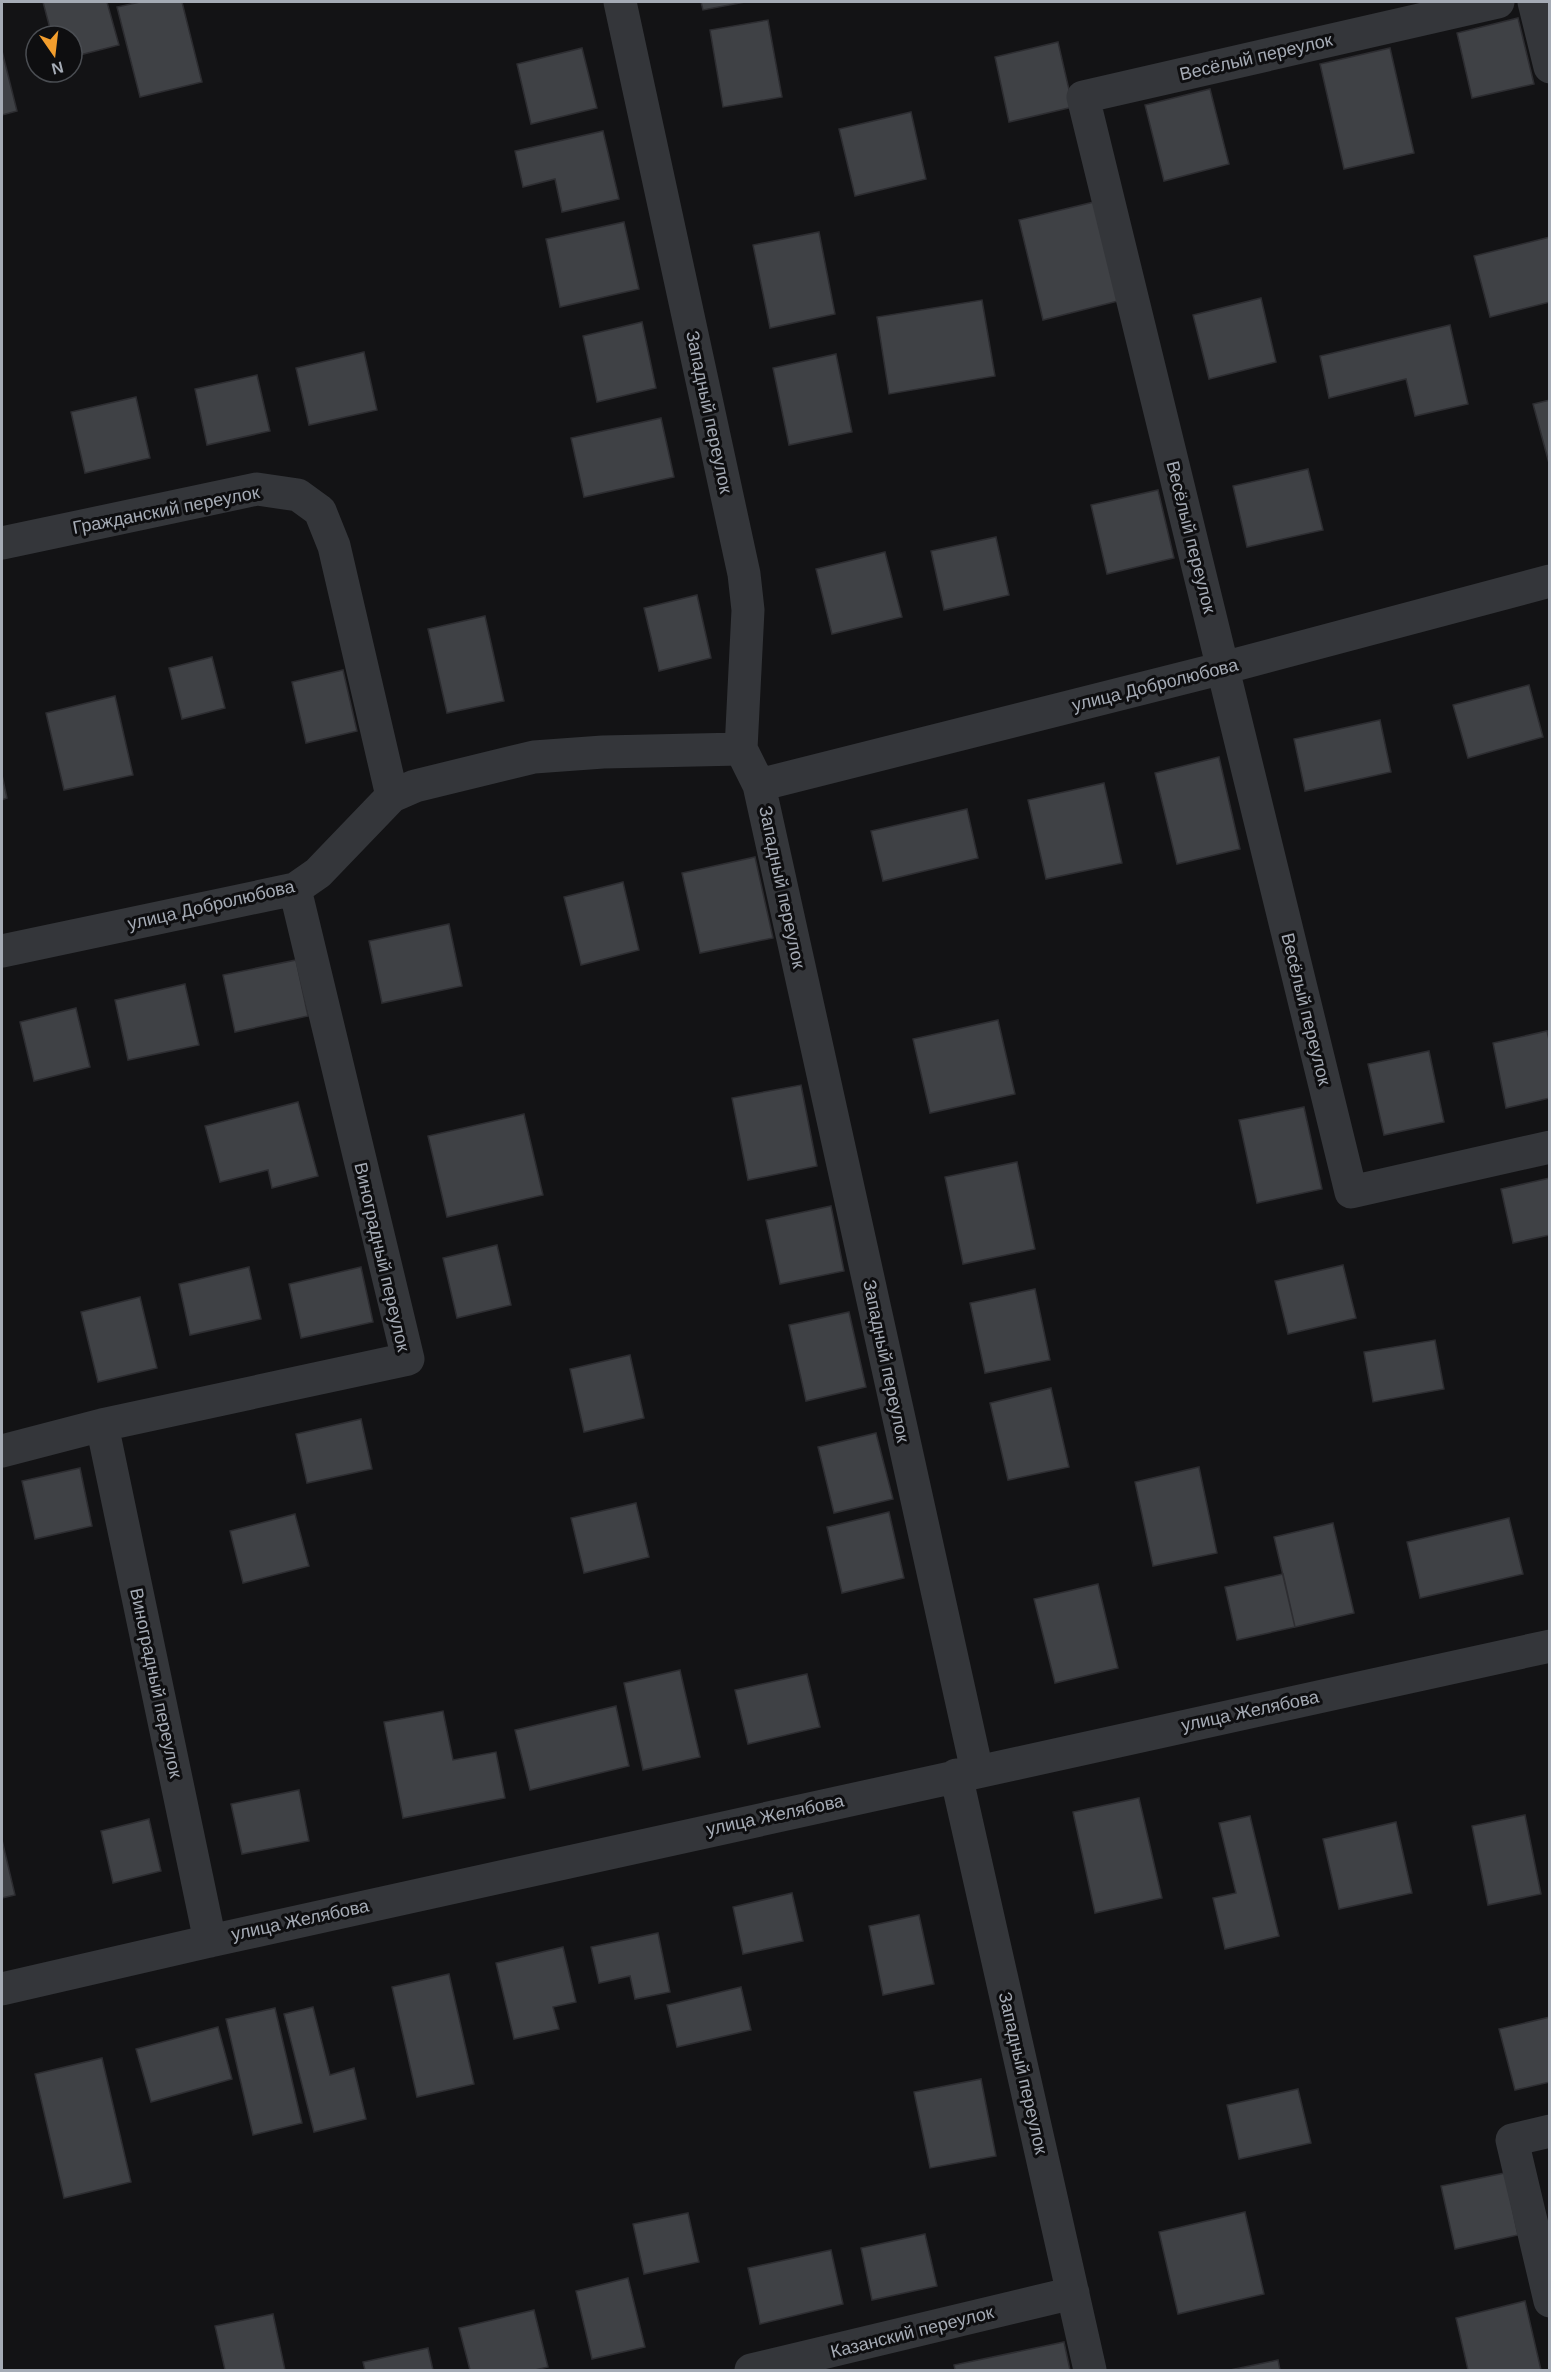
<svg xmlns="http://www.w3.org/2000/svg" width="1551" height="2372" viewBox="0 0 1551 2372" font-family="Arial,sans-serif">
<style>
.building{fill:#3f4145;stroke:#2d2d31;stroke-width:1.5}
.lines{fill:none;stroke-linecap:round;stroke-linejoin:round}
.minor{stroke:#34363a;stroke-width:33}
.labels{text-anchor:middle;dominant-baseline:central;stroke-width:6;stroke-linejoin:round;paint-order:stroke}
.street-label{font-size:18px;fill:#a5abb5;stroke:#0e0e10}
</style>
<rect width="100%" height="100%" fill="#131315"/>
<path class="building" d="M 43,2 L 107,2 L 119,45 L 72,57 L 72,36 L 52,36 Z
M 140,2 L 182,2 L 202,82 L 140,97 L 117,7 Z
M 701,2 L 745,2 L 703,10 Z
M 1518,18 L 1534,84 L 1472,98 L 1457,33 Z
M 768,20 L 782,97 L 723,107 L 710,30 Z
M 1058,42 L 1073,107 L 1009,122 L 995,57 Z
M 582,48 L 597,108 L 531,124 L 517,64 Z
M 1390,48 L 1414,153 L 1344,169 L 1320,64 Z
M 2,51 L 17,111 L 2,115 Z
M 1210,89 L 1229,164 L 1164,181 L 1145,105 Z
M 911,112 L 926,179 L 855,196 L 839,129 Z
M 603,131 L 619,199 L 562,212 L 555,179 L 523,187 L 515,151 Z
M 1094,202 L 1118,301 L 1043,320 L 1019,220 Z
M 624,222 L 639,289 L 560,307 L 546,239 Z
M 819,232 L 835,314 L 770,328 L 753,245 Z
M 1550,237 L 1550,302 L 1490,317 L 1474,256 Z
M 1261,298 L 1276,362 L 1209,379 L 1193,315 Z
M 982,300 L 995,376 L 889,394 L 877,317 Z
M 642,322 L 656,388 L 597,402 L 583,336 Z
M 1450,325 L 1468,404 L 1415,416 L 1406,379 L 1329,398 L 1320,356 Z
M 364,352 L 377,410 L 309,425 L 296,368 Z
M 836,354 L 852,432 L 789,445 L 773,368 Z
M 257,375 L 270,431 L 207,445 L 195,389 Z
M 136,397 L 150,458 L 85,473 L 71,412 Z
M 1550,400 L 1550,467 L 1533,404 Z
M 661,418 L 674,477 L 584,497 L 571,438 Z
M 1308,469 L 1323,530 L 1247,547 L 1233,486 Z
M 1158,490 L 1174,558 L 1107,574 L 1091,505 Z
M 996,537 L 1009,595 L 944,610 L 931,551 Z
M 885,552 L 902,617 L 832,634 L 816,569 Z
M 697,595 L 711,658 L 659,671 L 644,608 Z
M 485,616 L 504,701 L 447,713 L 428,629 Z
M 212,657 L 225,708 L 182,719 L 169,668 Z
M 343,670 L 357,731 L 306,743 L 292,682 Z
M 1529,685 L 1543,737 L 1468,758 L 1453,705 Z
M 115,696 L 133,775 L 64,790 L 46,713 Z
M 1380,720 L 1391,772 L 1305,791 L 1294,739 Z
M 1219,757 L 1240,849 L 1177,864 L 1155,773 Z
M 2,775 L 7,798 L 2,800 Z
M 1104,783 L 1122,863 L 1046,879 L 1028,800 Z
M 967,809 L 978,858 L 883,881 L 871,831 Z
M 755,857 L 773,938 L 700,953 L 682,873 Z
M 623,882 L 639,950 L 581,965 L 564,897 Z
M 449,924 L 462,986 L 382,1003 L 369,941 Z
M 296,960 L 308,1016 L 235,1032 L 223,975 Z
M 185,984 L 199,1045 L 128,1060 L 115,1000 Z
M 76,1008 L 90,1067 L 34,1081 L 20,1022 Z
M 998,1020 L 1015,1094 L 930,1113 L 913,1039 Z
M 1547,1031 L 1550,1044 L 1550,1098 L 1506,1108 L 1493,1043 Z
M 1429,1051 L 1444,1122 L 1384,1135 L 1368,1064 Z
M 801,1085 L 817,1166 L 748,1180 L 732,1098 Z
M 298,1102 L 318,1176 L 272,1188 L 268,1170 L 220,1182 L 205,1126 Z
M 1304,1107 L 1322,1189 L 1257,1203 L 1239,1120 Z
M 524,1114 L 543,1195 L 447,1217 L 428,1136 Z
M 1017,1162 L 1035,1249 L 963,1264 L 945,1177 Z
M 1550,1178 L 1550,1235 L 1513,1243 L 1501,1189 Z
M 831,1206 L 844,1271 L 780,1284 L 766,1220 Z
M 497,1245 L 511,1305 L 457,1318 L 443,1258 Z
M 1343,1265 L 1356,1318 L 1288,1334 L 1275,1281 Z
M 249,1267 L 261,1319 L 190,1335 L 179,1284 Z
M 361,1267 L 373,1322 L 301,1338 L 289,1284 Z
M 1035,1289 L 1050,1360 L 985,1373 L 970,1303 Z
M 140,1297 L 157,1368 L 98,1382 L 81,1312 Z
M 849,1312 L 866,1387 L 806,1401 L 789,1325 Z
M 1435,1340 L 1444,1389 L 1373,1402 L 1364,1352 Z
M 630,1355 L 644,1418 L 584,1432 L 570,1369 Z
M 1051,1388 L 1069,1467 L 1008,1480 L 990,1403 Z
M 361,1419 L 372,1469 L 307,1483 L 296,1434 Z
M 876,1433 L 893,1499 L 834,1513 L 818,1447 Z
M 1199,1467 L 1217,1553 L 1153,1566 L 1135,1482 Z
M 80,1468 L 92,1526 L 35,1539 L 22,1481 Z
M 636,1503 L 649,1557 L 584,1573 L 571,1518 Z
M 889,1512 L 904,1578 L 842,1593 L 827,1527 Z
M 295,1514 L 309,1566 L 243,1583 L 230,1531 Z
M 1509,1518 L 1523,1574 L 1420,1598 L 1407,1542 Z
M 1333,1523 L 1354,1613 L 1295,1627 L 1274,1537 Z
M 1283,1574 L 1295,1627 L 1237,1640 L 1225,1587 Z
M 1098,1584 L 1118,1668 L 1055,1683 L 1034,1599 Z
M 680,1670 L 700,1757 L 643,1770 L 624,1683 Z
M 807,1674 L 820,1727 L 748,1744 L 735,1690 Z
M 616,1706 L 629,1766 L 530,1790 L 515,1730 Z
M 443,1711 L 453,1760 L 496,1752 L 505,1798 L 403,1818 L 384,1722 Z
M 299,1790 L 309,1841 L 242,1854 L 231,1804 Z
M 1139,1798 L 1162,1898 L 1095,1913 L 1073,1812 Z
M 1525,1815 L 1541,1894 L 1488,1905 L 1472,1826 Z
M 1250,1816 L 1279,1936 L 1225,1949 L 1213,1898 L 1236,1893 L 1219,1823 Z
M 149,1819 L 161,1871 L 113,1883 L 101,1831 Z
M 1396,1822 L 1412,1893 L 1339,1909 L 1323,1839 Z
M 2,1840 L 15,1895 L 2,1898 Z
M 792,1893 L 803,1941 L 743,1954 L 733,1907 Z
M 919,1915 L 934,1984 L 883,1995 L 869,1926 Z
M 658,1933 L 670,1992 L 635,1999 L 630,1976 L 599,1983 L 591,1947 Z
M 563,1947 L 576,2002 L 553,2007 L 559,2029 L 514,2039 L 496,1963 Z
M 449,1974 L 474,2084 L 417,2097 L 392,1987 Z
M 741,1987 L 751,2030 L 677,2047 L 667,2005 Z
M 313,2007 L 330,2075 L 354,2068 L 366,2119 L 314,2132 L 284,2014 Z
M 275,2008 L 302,2123 L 253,2135 L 226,2019 Z
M 1550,2017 L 1550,2082 L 1515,2090 L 1499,2029 Z
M 218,2027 L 232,2079 L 151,2102 L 136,2049 Z
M 102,2058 L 131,2182 L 64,2198 L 35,2074 Z
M 981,2079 L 996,2156 L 930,2168 L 914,2092 Z
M 1298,2089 L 1311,2143 L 1239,2159 L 1227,2105 Z
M 1505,2173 L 1518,2235 L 1455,2249 L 1441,2186 Z
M 1245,2212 L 1264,2294 L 1178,2314 L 1159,2232 Z
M 688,2213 L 699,2262 L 644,2274 L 633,2224 Z
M 925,2234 L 937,2286 L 872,2300 L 861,2248 Z
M 831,2250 L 843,2304 L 760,2324 L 748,2268 Z
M 628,2278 L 645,2347 L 592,2359 L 576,2291 Z
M 1525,2301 L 1541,2370 L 1468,2370 L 1456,2318 Z
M 534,2310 L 548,2367 L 535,2370 L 470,2370 L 459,2328 Z
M 273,2314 L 285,2370 L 225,2370 L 215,2326 Z
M 1064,2342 L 1070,2370 L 955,2370 L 954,2365 Z
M 428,2348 L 433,2370 L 365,2370 L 363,2362 Z
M 1278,2360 L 1280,2370 L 1230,2370 Z"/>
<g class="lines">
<path class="minor" d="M 620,2 L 744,574 L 748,610 L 741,749 L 759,785 L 977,1771
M 1498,2 L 1083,97 L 1351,1192 L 1550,1147
M 1534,2 L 1550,67
M 2,543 L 257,489 L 298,495 L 320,511 L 334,546 L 392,796
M 759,785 L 1223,668 L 1550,581
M 2,951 L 295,889 L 318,873 L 392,796 L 415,786 L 534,757 L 603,752 L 741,749
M 102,1425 L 210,1941
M 2,1451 L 102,1425 L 408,1359 L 295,889
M 956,1775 L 1090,2370
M 2,1989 L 210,1941 L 1550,1646
M 1550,2131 L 1512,2140 L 1550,2301
M 751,2370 L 1073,2293"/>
</g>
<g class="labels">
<g class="street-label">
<text transform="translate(1256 57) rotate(-13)">Весёлый переулок</text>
<text transform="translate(709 412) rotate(78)">Западный переулок</text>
<text transform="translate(166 510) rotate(-11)">Гражданский переулок</text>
<text transform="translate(1191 537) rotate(76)">Весёлый переулок</text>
<text transform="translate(1155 685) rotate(-14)">улица Добролюбова</text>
<text transform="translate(782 887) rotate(78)">Западный переулок</text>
<text transform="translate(211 905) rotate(-13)">улица Добролюбова</text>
<text transform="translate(1306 1009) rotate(76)">Весёлый переулок</text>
<text transform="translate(382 1257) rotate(77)">Виноградный переулок</text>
<text transform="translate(886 1361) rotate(78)">Западный переулок</text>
<text transform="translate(156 1683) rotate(78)">Виноградный переулок</text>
<text transform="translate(1250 1711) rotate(-12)">улица Желябова</text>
<text transform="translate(775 1815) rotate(-12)">улица Желябова</text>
<text transform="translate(300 1920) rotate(-12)">улица Желябова</text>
<text transform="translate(1023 2073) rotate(77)">Западный переулок</text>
<text transform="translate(912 2332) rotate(-14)">Казанский переулок</text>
</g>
</g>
<rect width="1551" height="2372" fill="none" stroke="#a5abb5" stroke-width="6"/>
<g transform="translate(54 54) rotate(166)"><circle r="28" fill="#0e0e10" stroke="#4a4d52" stroke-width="1.5"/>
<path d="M0-4.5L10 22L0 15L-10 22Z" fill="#f39e2d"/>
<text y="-9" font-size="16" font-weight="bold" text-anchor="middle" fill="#a5abb5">N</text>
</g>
</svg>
